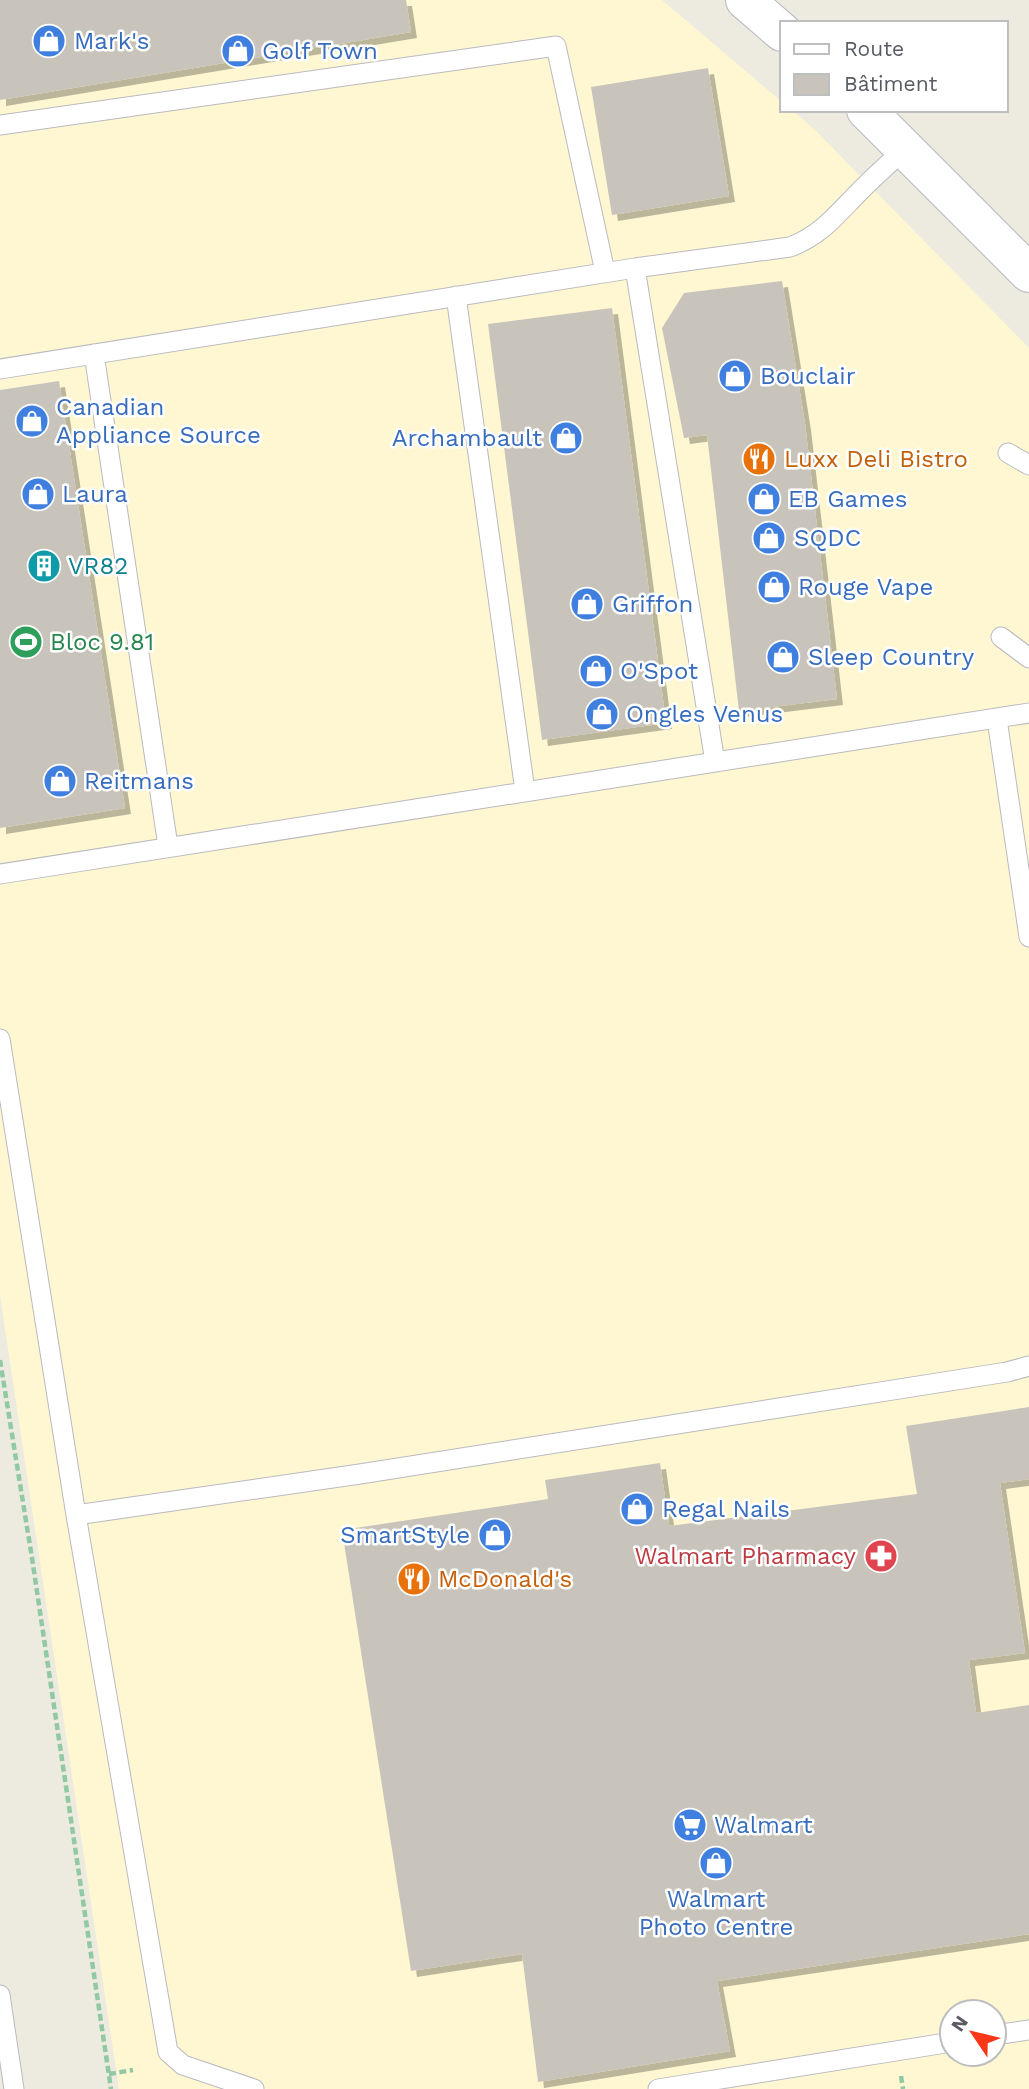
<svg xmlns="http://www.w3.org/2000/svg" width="1029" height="2089" viewBox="0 0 1029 2089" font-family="'Work Sans',sans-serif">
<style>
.commercial{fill:#fff7d2;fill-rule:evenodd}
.building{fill:#c8c4bc;filter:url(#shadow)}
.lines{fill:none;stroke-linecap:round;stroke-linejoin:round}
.service-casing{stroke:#b8bac0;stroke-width:21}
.tertiary-casing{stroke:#b8bac0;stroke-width:40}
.path{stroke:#91c9a4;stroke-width:4.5;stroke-dasharray:7 3.5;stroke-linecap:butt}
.service{stroke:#fff;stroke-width:19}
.tertiary{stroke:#fff;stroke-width:38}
.labels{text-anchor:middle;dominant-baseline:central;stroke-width:5;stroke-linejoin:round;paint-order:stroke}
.shop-label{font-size:24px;fill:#366cbe;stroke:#fff;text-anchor:start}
.food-label{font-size:24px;fill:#c56008;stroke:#fff;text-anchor:start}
.culture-label{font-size:24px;fill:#0d838f;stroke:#fff;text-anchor:start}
.leisure-label{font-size:24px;fill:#27864d;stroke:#fff;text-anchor:start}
.health-label{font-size:24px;fill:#be3a42;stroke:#fff;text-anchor:end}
</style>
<defs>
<filter id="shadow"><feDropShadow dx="6" dy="6" stdDeviation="0" flood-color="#0004"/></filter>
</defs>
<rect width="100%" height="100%" fill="#edebdf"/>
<path class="commercial" d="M 0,0 L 662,0 L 782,102 L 782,110 L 792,110 L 814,129 L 1029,348 L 1029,2089 L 119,2089 L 0,1295 ZM 952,2012 L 994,2012 L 994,2054 L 952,2054 Z"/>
<path class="building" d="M 0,0 L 406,0 L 411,32 L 0,100 Z
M 708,68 L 729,196 L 612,215 L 591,87 Z
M 782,281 L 805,424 L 837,699 L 739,711 L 707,435 L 684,438 L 662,328 L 684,293 Z
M 612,308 L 666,723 L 542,740 L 488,324 Z
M 59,381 L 125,808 L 0,828 L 0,390 Z
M 1029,1407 L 1029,1479 L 1000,1483 L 1025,1653 L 969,1660 L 976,1713 L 1029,1705 L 1029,1934 L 717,1981 L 730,2051 L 538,2082 L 522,1954 L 411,1971 L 342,1530 L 548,1499 L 545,1480 L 660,1463 L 669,1526 L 917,1494 L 906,1426 Z"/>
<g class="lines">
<defs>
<path id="service" d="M 0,125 L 556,46 L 605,272
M 635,268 L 715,762
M 456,296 L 525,791
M 94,354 L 168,846
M 0,369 L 635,268 L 790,247 C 822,235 838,213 862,189 C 876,175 891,162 905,148
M 1008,453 L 1029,465
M 1001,637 L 1029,658
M 997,719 L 1029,937
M 0,874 L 1029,713
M 0,1039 L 76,1515 L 168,2052 L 183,2065 L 254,2089
M 76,1515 L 360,1474 L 1007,1372 L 1029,1366
M 0,1995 L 14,2089
M 994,2035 L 1029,2030
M 658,2089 L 952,2042"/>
<path id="tertiary" d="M 745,0 L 782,32
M 866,110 L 1029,273"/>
</defs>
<use href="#service" class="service-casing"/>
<use href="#tertiary" class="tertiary-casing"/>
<path class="path" d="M 0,1360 L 32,1558 L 111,2089
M 109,2074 L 133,2070
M 901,2076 L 903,2089"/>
<use href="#service" class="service"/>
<use href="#tertiary" class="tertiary"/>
</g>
<defs>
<symbol id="shop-disc" viewBox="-11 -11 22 22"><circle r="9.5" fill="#3f7fe0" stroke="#fff"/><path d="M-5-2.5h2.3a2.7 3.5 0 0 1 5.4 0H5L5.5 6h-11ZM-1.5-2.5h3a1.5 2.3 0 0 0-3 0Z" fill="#fff"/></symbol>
<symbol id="restaurant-disc" viewBox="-11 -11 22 22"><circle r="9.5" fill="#e8710a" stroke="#fff"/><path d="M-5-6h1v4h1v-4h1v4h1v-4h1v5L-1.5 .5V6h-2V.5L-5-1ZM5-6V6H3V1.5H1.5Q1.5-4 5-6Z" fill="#fff"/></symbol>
<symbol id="building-disc" viewBox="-11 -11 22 22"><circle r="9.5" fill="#0f9aa8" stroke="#fff"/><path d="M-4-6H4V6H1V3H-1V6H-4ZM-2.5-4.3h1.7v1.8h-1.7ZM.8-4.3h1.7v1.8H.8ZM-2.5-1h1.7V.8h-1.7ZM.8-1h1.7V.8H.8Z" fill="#fff"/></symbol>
<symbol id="stadium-disc" viewBox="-11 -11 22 22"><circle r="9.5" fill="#2e9e5b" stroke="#fff"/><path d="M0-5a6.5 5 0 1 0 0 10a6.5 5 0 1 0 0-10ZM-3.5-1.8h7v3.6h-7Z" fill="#fff"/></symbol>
<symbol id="pharmacy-disc" viewBox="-11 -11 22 22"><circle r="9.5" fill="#e0444e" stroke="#fff"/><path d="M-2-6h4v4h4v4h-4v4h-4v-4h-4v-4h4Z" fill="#fff"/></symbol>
<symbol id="supermarket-disc" viewBox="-11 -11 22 22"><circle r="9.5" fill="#3f7fe0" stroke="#fff"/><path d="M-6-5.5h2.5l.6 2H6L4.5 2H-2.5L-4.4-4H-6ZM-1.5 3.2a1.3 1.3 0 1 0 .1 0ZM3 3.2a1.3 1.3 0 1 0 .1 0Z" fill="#fff"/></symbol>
</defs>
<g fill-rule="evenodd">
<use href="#shop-disc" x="30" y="22" width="38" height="38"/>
<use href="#shop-disc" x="219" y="32" width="38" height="38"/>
<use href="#shop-disc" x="716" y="357" width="38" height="38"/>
<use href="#shop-disc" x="13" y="402" width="38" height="38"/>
<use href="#shop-disc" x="547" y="419" width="38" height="38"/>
<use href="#restaurant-disc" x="740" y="440" width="38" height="38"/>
<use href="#shop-disc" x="19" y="475" width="38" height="38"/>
<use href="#shop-disc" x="745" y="480" width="38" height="38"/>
<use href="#shop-disc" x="750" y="519" width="38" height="38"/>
<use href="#building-disc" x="25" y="547" width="38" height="38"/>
<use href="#shop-disc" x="755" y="568" width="38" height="38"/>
<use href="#shop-disc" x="568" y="585" width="38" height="38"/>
<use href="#stadium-disc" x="7" y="623" width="38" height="38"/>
<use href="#shop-disc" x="764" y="638" width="38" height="38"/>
<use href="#shop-disc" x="577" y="652" width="38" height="38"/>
<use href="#shop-disc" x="583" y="695" width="38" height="38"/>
<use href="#shop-disc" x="41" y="762" width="38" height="38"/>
<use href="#shop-disc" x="618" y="1490" width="38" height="38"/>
<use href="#shop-disc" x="476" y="1516" width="38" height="38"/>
<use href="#pharmacy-disc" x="862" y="1537" width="38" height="38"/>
<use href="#restaurant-disc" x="395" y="1560" width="38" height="38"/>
<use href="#supermarket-disc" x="671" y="1806" width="38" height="38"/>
<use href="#shop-disc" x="697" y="1844" width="38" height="38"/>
</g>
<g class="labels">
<g class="shop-label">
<text x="74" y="41">Mark's</text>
<text x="262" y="51">Golf Town</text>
<text x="760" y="376">Bouclair</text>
<text x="56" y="407">Canadian<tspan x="56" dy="28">Appliance Source</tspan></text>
<text x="542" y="438" text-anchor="end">Archambault</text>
<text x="62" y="494">Laura</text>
<text x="788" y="499">EB Games</text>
<text x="794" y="538">SQDC</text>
<text x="798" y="587">Rouge Vape</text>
<text x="612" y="604">Griffon</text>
<text x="808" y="657">Sleep Country</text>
<text x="620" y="671">O'Spot</text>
<text x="626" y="714">Ongles Venus</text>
<text x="84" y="781">Reitmans</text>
<text x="662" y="1509">Regal Nails</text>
<text x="470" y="1535" text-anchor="end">SmartStyle</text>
<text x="714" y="1825">Walmart</text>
<text x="716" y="1899" text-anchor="middle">Walmart<tspan x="716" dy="28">Photo Centre</tspan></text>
</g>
<g class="food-label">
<text x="784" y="459">Luxx Deli Bistro</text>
<text x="438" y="1579">McDonald's</text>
</g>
<g class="culture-label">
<text x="68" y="566">VR82</text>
</g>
<g class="leisure-label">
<text x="50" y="642">Bloc 9.81</text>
</g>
<g class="health-label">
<text x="856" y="1556">Walmart Pharmacy</text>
</g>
</g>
<rect x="780" y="21" width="228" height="91" fill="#ffffff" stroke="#bcbec0" stroke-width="2"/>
<rect x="794" y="44" width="35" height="10" fill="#ffffff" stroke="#bcbec0" stroke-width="2"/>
<text x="844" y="56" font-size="21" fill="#585c62">Route</text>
<rect x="794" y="74" width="35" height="21" fill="#c8c4bc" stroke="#bcbec0" stroke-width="2"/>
<text x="844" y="91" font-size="21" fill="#585c62">Bâtiment</text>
<g transform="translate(973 2033) rotate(305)"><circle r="33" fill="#ffffff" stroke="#bcbec0" stroke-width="2"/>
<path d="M0-5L12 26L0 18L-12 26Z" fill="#f93719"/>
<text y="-10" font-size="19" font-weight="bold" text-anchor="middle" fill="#585c62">N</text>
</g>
</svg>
